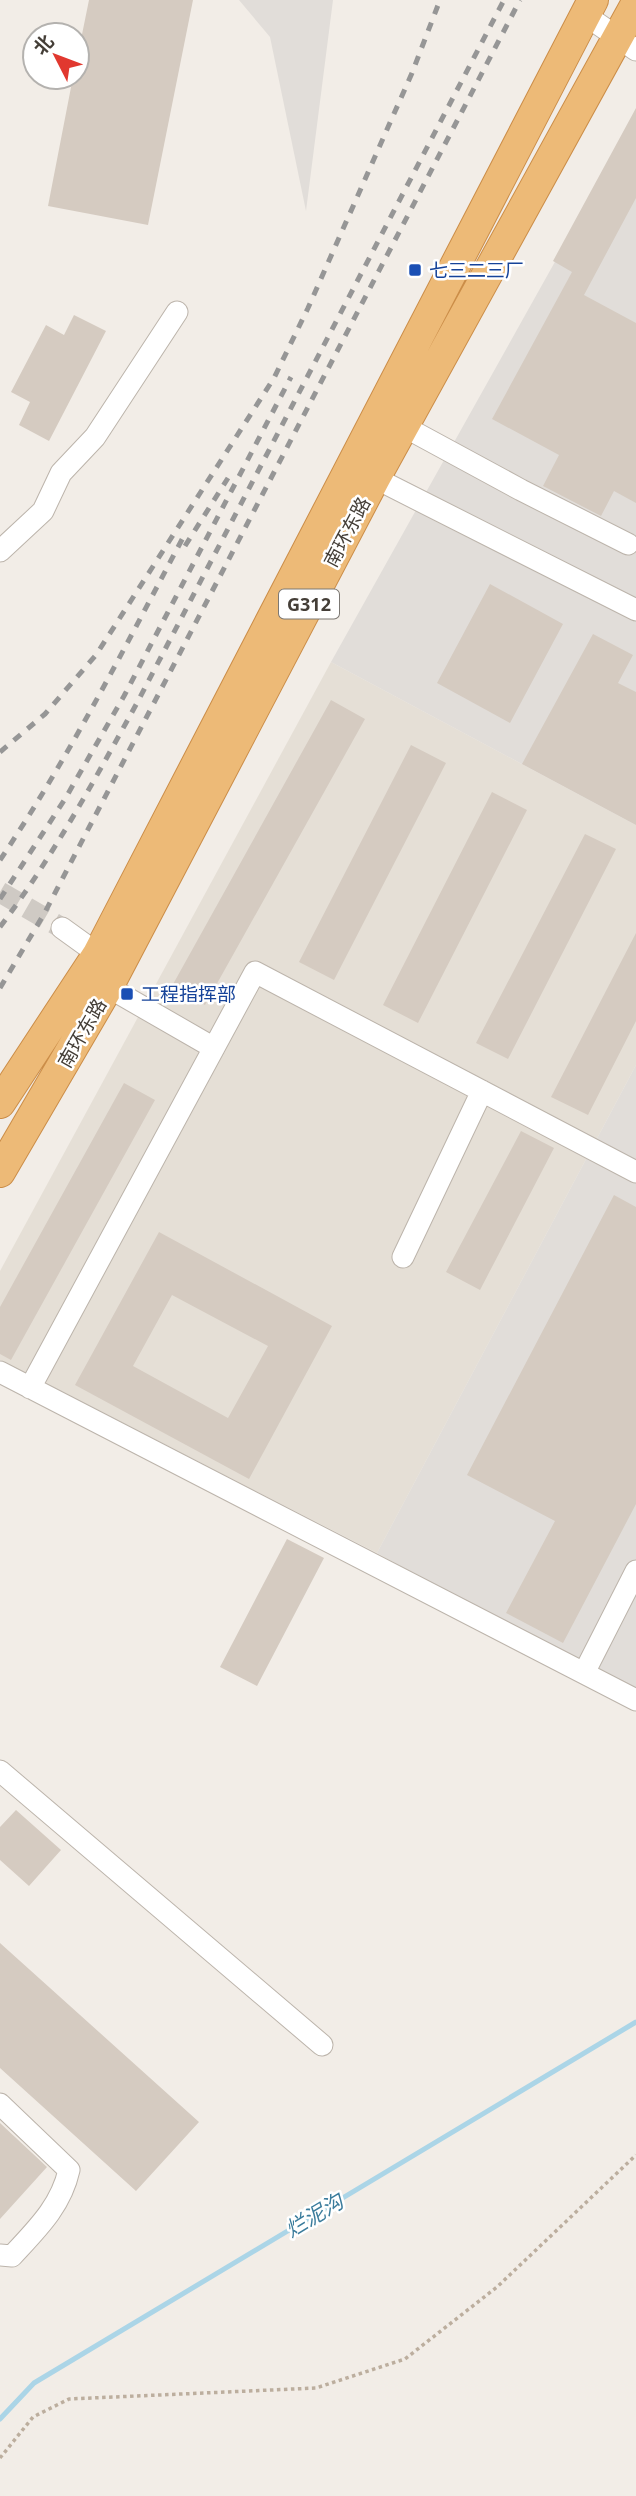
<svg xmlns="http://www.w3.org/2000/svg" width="636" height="2496" viewBox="0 0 636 2496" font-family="'Noto Sans','Noto Sans SC',sans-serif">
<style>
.residential{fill:#e5dfd6}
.industrial{fill:#e1ddd9}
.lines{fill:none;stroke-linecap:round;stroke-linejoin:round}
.stream{stroke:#abd5e7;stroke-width:5}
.building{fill:#d5cbc1;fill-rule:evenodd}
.minor-tunnel{stroke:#cfcac4;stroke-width:21;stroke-dasharray:21 10;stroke-linecap:butt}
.minor-casing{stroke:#bcb4ab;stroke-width:23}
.highway-casing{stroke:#cb8d48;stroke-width:32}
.path{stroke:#bcae9e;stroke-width:3.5;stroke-dasharray:3.5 3.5;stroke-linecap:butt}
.minor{stroke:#fff;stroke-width:21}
.highway{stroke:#edba77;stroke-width:30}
.rail{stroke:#969696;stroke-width:5;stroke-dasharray:9 9;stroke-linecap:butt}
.transit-dot{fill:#1a4fb4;stroke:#fff;stroke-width:2.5}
.labels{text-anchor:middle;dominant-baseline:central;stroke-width:5;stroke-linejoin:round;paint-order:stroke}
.shield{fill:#fff;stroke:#7c7873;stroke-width:2}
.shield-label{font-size:18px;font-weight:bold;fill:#443e37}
.transit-label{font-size:19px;fill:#164399;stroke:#fff;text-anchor:start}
.street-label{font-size:19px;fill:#443e37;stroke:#fff}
.water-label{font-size:21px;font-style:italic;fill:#3b7c9c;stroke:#fff}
</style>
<rect width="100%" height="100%" fill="#f2ede7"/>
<path class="residential" d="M 331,662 L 636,825 L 636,1065 L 377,1553 L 0,1360 L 0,1271 Z"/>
<path class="industrial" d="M 239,0 L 333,0 L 306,211 L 270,37 Z
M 636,117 L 636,825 L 331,662 Z
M 636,1065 L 636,1698 L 377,1553 Z"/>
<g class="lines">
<path class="stream" d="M 0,2419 L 34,2383 L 636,2022"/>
</g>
<path class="building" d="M 89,0 L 193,0 L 148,225 L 48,206 L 73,77 L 77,77 L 77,59 Z
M 636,108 L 636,198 L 584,295 L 636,323 L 636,503 L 614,491 L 601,516 L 543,486 L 559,455 L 492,419 L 572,272 L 553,261 Z
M 74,315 L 106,331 L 49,441 L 19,425 L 30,402 L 11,392 L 46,325 L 64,335 Z
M 490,584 L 563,624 L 510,723 L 437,683 Z
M 593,634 L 633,655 L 618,683 L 636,692 L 636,825 L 522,764 Z
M 331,700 L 365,719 L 205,1005 L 172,986 Z
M 411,745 L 446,763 L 334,980 L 299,962 Z
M 492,792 L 527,810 L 418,1023 L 383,1005 Z
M 585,834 L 616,849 L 508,1059 L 476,1043 Z
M 636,933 L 636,1021 L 588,1115 L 551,1097 Z
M 124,1083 L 155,1100 L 11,1360 L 0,1354 L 0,1307 Z
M 521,1131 L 554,1148 L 480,1290 L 446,1272 Z
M 614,1195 L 636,1207 L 636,1504 L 563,1643 L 506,1613 L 555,1521 L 467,1475 Z
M 159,1232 L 332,1326 L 249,1479 L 75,1385 ZM 172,1295 L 268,1346 L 228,1418 L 133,1366 Z
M 287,1539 L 324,1558 L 257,1686 L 220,1667 Z
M 16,1810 L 61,1850 L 29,1886 L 0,1860 L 0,1827 Z
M 0,1943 L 199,2122 L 136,2191 L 0,2068 Z
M 0,2123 L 47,2167 L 0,2219 Z"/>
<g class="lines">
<path class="minor-tunnel" d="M 0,892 L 62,928"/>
<defs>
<path id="minor" d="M 585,15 L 636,50
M 403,426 L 521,490 L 628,544
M 375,478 L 636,610
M 0,551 L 43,511 L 61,473 L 95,437 L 177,312
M 62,928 L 98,954
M 108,987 L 214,1048
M 403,1257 L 482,1091
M 0,1372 L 636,1700
M 30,1388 L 255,972 L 636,1172
M 584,1673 L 636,1571
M 0,1771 L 322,2045
M 0,2104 L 69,2170 C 61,2206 37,2229 12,2256 L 0,2255"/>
<path id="highway" d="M 0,1103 L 98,954 L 593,0
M 0,1172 L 108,987 L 375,478 L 636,4"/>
</defs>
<use href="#minor" class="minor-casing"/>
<use href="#highway" class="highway-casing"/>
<path class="path" d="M 0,2458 L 33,2417 L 69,2399 L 316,2388 L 405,2359 L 497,2287 L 636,2155"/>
<use href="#minor" class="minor"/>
<use href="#highway" class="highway"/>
<path class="rail" d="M 185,546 L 228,478
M 0,752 L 45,714 L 96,655 L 274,378 L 308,308 L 366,177 L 412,73 L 440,0
M 0,860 C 70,756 127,643 186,532
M 0,899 L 65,799 L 124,696 L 291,377
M 0,927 C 53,857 95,779 137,703 L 504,0
M 0,988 L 44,914 L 520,0"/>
</g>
<g class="transit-dot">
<rect x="408" y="263" width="14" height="14" rx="3.5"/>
<rect x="120" y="987" width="14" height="14" rx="3.5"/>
</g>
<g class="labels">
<rect class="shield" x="279" y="589.5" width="60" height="29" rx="5"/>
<g class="shield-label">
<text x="309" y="604">G312</text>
</g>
<g class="transit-label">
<text x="429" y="270">七三二三厂</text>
<text x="141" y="994">工程指挥部</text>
</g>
<g class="street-label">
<text transform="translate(347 532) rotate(-62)">南环东路</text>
<text transform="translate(82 1033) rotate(-60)">南环东路</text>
</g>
<g class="water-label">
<text transform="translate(314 2215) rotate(-31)">烂泥沟</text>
</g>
</g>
<g transform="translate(56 56) rotate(312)"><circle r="33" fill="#ffffff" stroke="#b4b2af" stroke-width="2"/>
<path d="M0-5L12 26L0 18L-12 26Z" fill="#e1382f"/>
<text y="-10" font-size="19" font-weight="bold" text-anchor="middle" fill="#443e37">北</text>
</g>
</svg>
